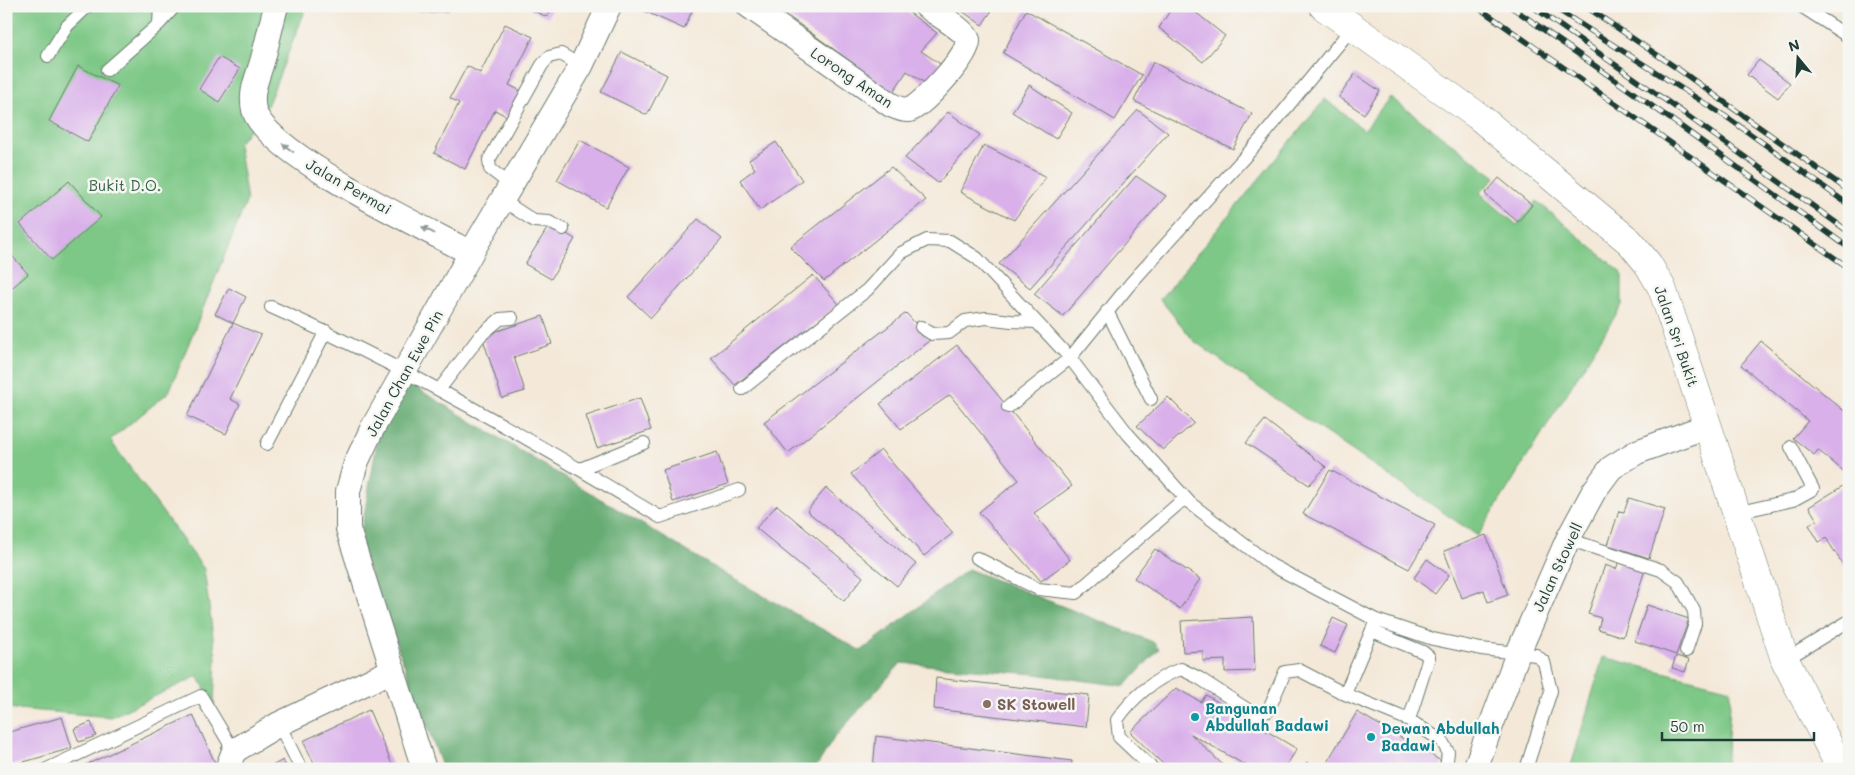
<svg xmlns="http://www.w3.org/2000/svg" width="1855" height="775" viewBox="0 0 1855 775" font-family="Mali,sans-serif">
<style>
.green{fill:#7dc886;stroke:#4e825d}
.forest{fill:#66ac73;stroke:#427454}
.building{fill:#d9b0ea}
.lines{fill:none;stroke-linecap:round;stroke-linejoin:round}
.service-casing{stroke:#6a796e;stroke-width:14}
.minor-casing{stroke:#6a796e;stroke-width:26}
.tertiary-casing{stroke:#6a796e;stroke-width:29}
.service{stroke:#fff;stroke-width:12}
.minor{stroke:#fff;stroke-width:24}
.tertiary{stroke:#fff;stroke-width:28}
.rail-casing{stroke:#1f3d34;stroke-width:5.5}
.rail{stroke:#f6f6f2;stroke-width:4;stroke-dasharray:11;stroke-linecap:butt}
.oneway{fill:#8f9e9a}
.education-dot{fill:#8d6e63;stroke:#f6f6f2;stroke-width:2}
.culture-dot{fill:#0f9aa8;stroke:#f6f6f2;stroke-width:2}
.labels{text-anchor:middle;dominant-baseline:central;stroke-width:5;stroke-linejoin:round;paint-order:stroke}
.street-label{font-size:15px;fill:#1f3d34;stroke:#f6f6f2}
.park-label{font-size:15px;fill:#366048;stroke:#f6f6f2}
.education-label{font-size:15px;font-weight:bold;fill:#785e54;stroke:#f6f6f2;text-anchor:start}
.culture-label{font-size:15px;font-weight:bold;fill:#0d838f;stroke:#f6f6f2;text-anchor:start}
</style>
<rect width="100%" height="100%" fill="#f6f6f2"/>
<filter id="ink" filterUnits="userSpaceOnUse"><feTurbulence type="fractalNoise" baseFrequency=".02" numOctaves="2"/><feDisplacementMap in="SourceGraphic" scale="10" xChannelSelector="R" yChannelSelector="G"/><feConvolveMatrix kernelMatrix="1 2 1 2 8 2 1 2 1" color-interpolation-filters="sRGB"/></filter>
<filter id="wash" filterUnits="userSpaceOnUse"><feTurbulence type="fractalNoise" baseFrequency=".0096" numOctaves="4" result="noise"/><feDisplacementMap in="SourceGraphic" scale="20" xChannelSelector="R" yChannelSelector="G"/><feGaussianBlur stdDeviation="1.12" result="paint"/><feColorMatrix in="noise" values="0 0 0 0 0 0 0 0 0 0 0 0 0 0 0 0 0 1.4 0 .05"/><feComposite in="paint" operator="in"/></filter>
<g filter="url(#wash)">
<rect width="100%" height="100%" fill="#f4e9d9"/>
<path class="green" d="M 6,6 L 307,6 L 267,106 L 238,144 L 247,200 L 169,392 L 110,440 L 204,569 L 216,659 L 214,705 L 198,676 L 111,717 L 6,708 Z
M 1390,97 L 1496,177 L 1480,193 L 1517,225 L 1537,201 L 1622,273 L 1622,305 L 1478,536 L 1264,391 L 1194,341 L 1160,299 L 1325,99 L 1364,130 Z
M 1603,657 L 1731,689 L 1726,769 L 1570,769 Z"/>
<path class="forest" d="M 359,6 L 450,6 L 449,9 L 386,12 Z
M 408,383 L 730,577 L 861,651 L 968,569 L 1153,642 L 1159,649 L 1125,686 L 1034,674 L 901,663 L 834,738 L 815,769 L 443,769 L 359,543 L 378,437 Z"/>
<g id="blocks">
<path class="building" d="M 533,6 L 552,6 L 548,17 L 531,10 Z
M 644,6 L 694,6 L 684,29 L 642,10 Z
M 774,6 L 900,6 L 937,33 L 921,51 L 948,69 L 934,89 L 907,71 L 893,92 Z
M 955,6 L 995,6 L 982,25 Z
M 1173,6 L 1188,6 L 1225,36 L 1203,62 L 1159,28 Z
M 1026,10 L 1142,75 L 1115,120 L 1003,53 Z
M 505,24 L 533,37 L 509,85 L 521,91 L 508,117 L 495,110 L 465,169 L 434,153 L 459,103 L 450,98 L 467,66 L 480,73 Z
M 622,52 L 667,75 L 647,115 L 601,92 Z
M 219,57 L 240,69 L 219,102 L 199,89 Z
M 1759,60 L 1790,83 L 1778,98 L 1747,75 Z
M 1153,62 L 1252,114 L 1233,149 L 1134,101 Z
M 78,66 L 118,86 L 88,142 L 49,121 Z
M 1355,74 L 1380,91 L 1364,114 L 1339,97 Z
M 1029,85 L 1072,113 L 1056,139 L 1012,112 Z
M 1138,110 L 1168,133 L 1030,288 L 999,264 Z
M 948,112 L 980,135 L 938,183 L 905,158 Z
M 580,140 L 629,167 L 606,207 L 557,180 Z
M 776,142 L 802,180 L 760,210 L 740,180 L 755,169 L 749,160 Z
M 984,145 L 1046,177 L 1014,220 L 960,192 Z
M 891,167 L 926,200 L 824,281 L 790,247 Z
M 1136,176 L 1166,196 L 1063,316 L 1034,294 Z
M 1499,178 L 1532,205 L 1518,222 L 1485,194 Z
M 69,181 L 101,217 L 52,260 L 20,224 Z
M 698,219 L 722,239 L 651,318 L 628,297 Z
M 550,224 L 575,239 L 551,279 L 525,264 Z
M 8,251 L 28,274 L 6,293 L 6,253 Z
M 813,275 L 839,304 L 735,385 L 711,358 Z
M 229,288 L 246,297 L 233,323 L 215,314 Z
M 906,313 L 930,340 L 788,453 L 764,422 Z
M 543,316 L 552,344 L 514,357 L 525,391 L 502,398 L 482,336 Z
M 233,323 L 261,335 L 230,399 L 240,404 L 226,434 L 187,416 Z
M 1761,341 L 1849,415 L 1849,472 L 1847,474 L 1818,450 L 1814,455 L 1793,438 L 1808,421 L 1741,365 Z
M 957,345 L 1072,486 L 1034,513 L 1070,560 L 1041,581 L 979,512 L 1019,480 L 950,395 L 901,429 L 880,404 Z
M 1168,397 L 1194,423 L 1163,450 L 1137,426 Z
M 640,398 L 651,430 L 597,448 L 586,416 Z
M 1265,420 L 1326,467 L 1309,485 L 1246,443 Z
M 881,450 L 953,533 L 924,556 L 851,474 Z
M 717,452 L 728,484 L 673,502 L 663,470 Z
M 1330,470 L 1435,525 L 1409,569 L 1303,514 Z
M 1849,482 L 1849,566 L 1845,568 L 1826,538 L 1819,542 L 1809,525 L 1817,520 L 1809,507 Z
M 826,488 L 916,564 L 897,586 L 807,511 Z
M 1629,498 L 1665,509 L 1649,558 L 1608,545 L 1619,511 L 1624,512 Z
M 777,505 L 863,577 L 844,601 L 756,528 Z
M 1486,535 L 1508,595 L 1488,602 L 1484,590 L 1462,598 L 1444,551 Z
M 1155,549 L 1200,579 L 1180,609 L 1134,578 Z
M 1427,559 L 1449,575 L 1435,594 L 1414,578 Z
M 1619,562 L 1645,570 L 1623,637 L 1598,629 L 1601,618 L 1588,614 L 1605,565 L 1616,569 Z
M 1647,605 L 1689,619 L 1676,655 L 1635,641 Z
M 1253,617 L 1255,671 L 1225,672 L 1225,660 L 1203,661 L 1203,651 L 1183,652 L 1181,621 Z
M 1333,618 L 1348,625 L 1335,653 L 1320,646 Z
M 1676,656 L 1689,660 L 1685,672 L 1672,668 Z
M 936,678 L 1089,695 L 1086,727 L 934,709 Z
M 1176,688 L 1201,702 L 1206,695 L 1297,749 L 1284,769 L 1252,769 L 1191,734 L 1227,769 L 1168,769 L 1130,732 Z
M 369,710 L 394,769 L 317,769 L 303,741 Z
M 1357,712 L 1443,762 L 1439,769 L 1323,769 Z
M 193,715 L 217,767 L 213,769 L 77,769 Z
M 62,717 L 72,748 L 10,766 L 6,754 L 6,733 Z
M 91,722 L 96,736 L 79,742 L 74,729 Z
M 876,736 L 1072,761 L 1071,769 L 873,769 Z
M 283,760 L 287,769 L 266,769 Z
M 1307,762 L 1315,769 L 1300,769 Z"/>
</g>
</g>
<g filter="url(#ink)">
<use href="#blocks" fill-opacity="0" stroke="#6a796e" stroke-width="1"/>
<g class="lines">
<defs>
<path id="service" d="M 1801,6 L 1849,37
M 159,24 L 175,6
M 48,56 L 67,26 L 88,6
M 107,70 L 159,24 L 160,6
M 511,185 L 490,169 L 489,160 L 542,65 L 549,57 L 561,54 L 581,66
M 502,200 L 534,221 L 549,222 L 563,229
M 271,307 C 406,367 533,441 660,517 L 739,490
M 1107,311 L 1151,399
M 921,327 L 932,334 L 949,333 L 965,321 L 986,318 L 1011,321 L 1036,322
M 742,389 L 867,290 L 901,253 L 927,240 L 950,241 L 977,258 L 1070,358 L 1128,434 L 1190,503 L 1271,565 L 1376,620 L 1433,639 L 1481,649 L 1536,655 L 1544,662 L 1551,691 L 1526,769
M 439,390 L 480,336 L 500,319 L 512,318
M 1008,407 L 1070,358 L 1131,283 L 1260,140 L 1352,28
M 267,444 L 326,331
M 580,469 L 644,443
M 1735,513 L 1793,500 L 1813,489 L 1791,447
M 1568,539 L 1661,570 L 1678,582 L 1694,611 L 1695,624 L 1686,651
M 977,558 L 1038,589 L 1076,593 L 1185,498
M 1372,631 L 1423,652 L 1429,657 L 1409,720
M 1785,660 L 1849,621
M 1345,694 L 1374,625
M 279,724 L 301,769
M 47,769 L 201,696 L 234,751
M 1153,769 L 1119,737 L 1117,720 C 1132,698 1155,678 1181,669 L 1199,678 L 1256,715 L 1268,711 L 1285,672 L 1299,670 L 1345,694 L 1409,720 L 1442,741 L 1448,752 L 1446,769"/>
<path id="minor" d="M 276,6 C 271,25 267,44 262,62 C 257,79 250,92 254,110 C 265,153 428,230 471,253
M 749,6 L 891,105 C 896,107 903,111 909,110 C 922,106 971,53 968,40 C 965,30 935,13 926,6
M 227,769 L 234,751 L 279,724 L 393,670
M 424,769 L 348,529 L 348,491 L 356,463 L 372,429 L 471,253 L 581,66 L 609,6
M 1475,769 L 1518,653 L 1568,539 L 1594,491 L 1611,468 L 1637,452 L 1707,426"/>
<path id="tertiary" d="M 1323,6 L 1478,116 L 1630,242 L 1648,264 L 1662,288 L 1785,660 L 1841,769"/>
</defs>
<use href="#service" class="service-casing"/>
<use href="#minor" class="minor-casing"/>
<use href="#tertiary" class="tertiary-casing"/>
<use href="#service" class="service"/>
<use href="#minor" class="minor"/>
<use href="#tertiary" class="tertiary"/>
<defs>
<path id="rail" d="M 1476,6 L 1849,268
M 1510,6 L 1679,125 L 1849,248
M 1532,6 L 1685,114 L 1849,232
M 1552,6 L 1731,120 L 1849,205
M 1585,6 L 1678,69 L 1849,191"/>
</defs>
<use href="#rail" class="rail-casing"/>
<use href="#rail" class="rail"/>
</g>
<defs><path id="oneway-solid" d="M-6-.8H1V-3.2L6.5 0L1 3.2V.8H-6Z" transform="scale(1.25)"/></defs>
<g class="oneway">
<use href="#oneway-solid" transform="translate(288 148) rotate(-143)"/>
<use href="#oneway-solid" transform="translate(428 230) rotate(-152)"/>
</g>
</g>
<circle class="education-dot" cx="987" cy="704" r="5"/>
<g class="culture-dot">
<circle cx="1195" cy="717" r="5"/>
<circle cx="1371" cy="737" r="5"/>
</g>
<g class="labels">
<g class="street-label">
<text transform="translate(852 77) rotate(34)">Lorong Aman</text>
<text transform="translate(349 186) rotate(30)">Jalan Permai</text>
<text transform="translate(1677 336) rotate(71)">Jalan Sri Bukit</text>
<text transform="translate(404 373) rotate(-61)">Jalan Chan Ewe Pin</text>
<text transform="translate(1557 567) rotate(-65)">Jalan Stowell</text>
</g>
<g class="park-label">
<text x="125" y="185">Bukit D.O.</text>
</g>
<g class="education-label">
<text x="997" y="704">SK Stowell</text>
</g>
<g class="culture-label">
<text x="1205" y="708">Bangunan<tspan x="1205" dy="17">Abdullah Badawi</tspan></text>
<text x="1381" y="728">Dewan Abdullah<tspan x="1381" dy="17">Badawi</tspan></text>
</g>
</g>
<rect width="1855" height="775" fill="none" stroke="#f6f6f2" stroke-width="25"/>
<g transform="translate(1798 58) rotate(342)" stroke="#f6f6f2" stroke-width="4" paint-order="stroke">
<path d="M0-4L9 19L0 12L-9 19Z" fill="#1f3d34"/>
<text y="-8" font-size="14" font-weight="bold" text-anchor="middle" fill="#1f3d34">N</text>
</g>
<path d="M1662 732v8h152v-8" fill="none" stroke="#1f3d34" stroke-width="2.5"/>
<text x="1670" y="732" font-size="15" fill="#1f3d34" stroke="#f6f6f2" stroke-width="4" paint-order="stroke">50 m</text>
</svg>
